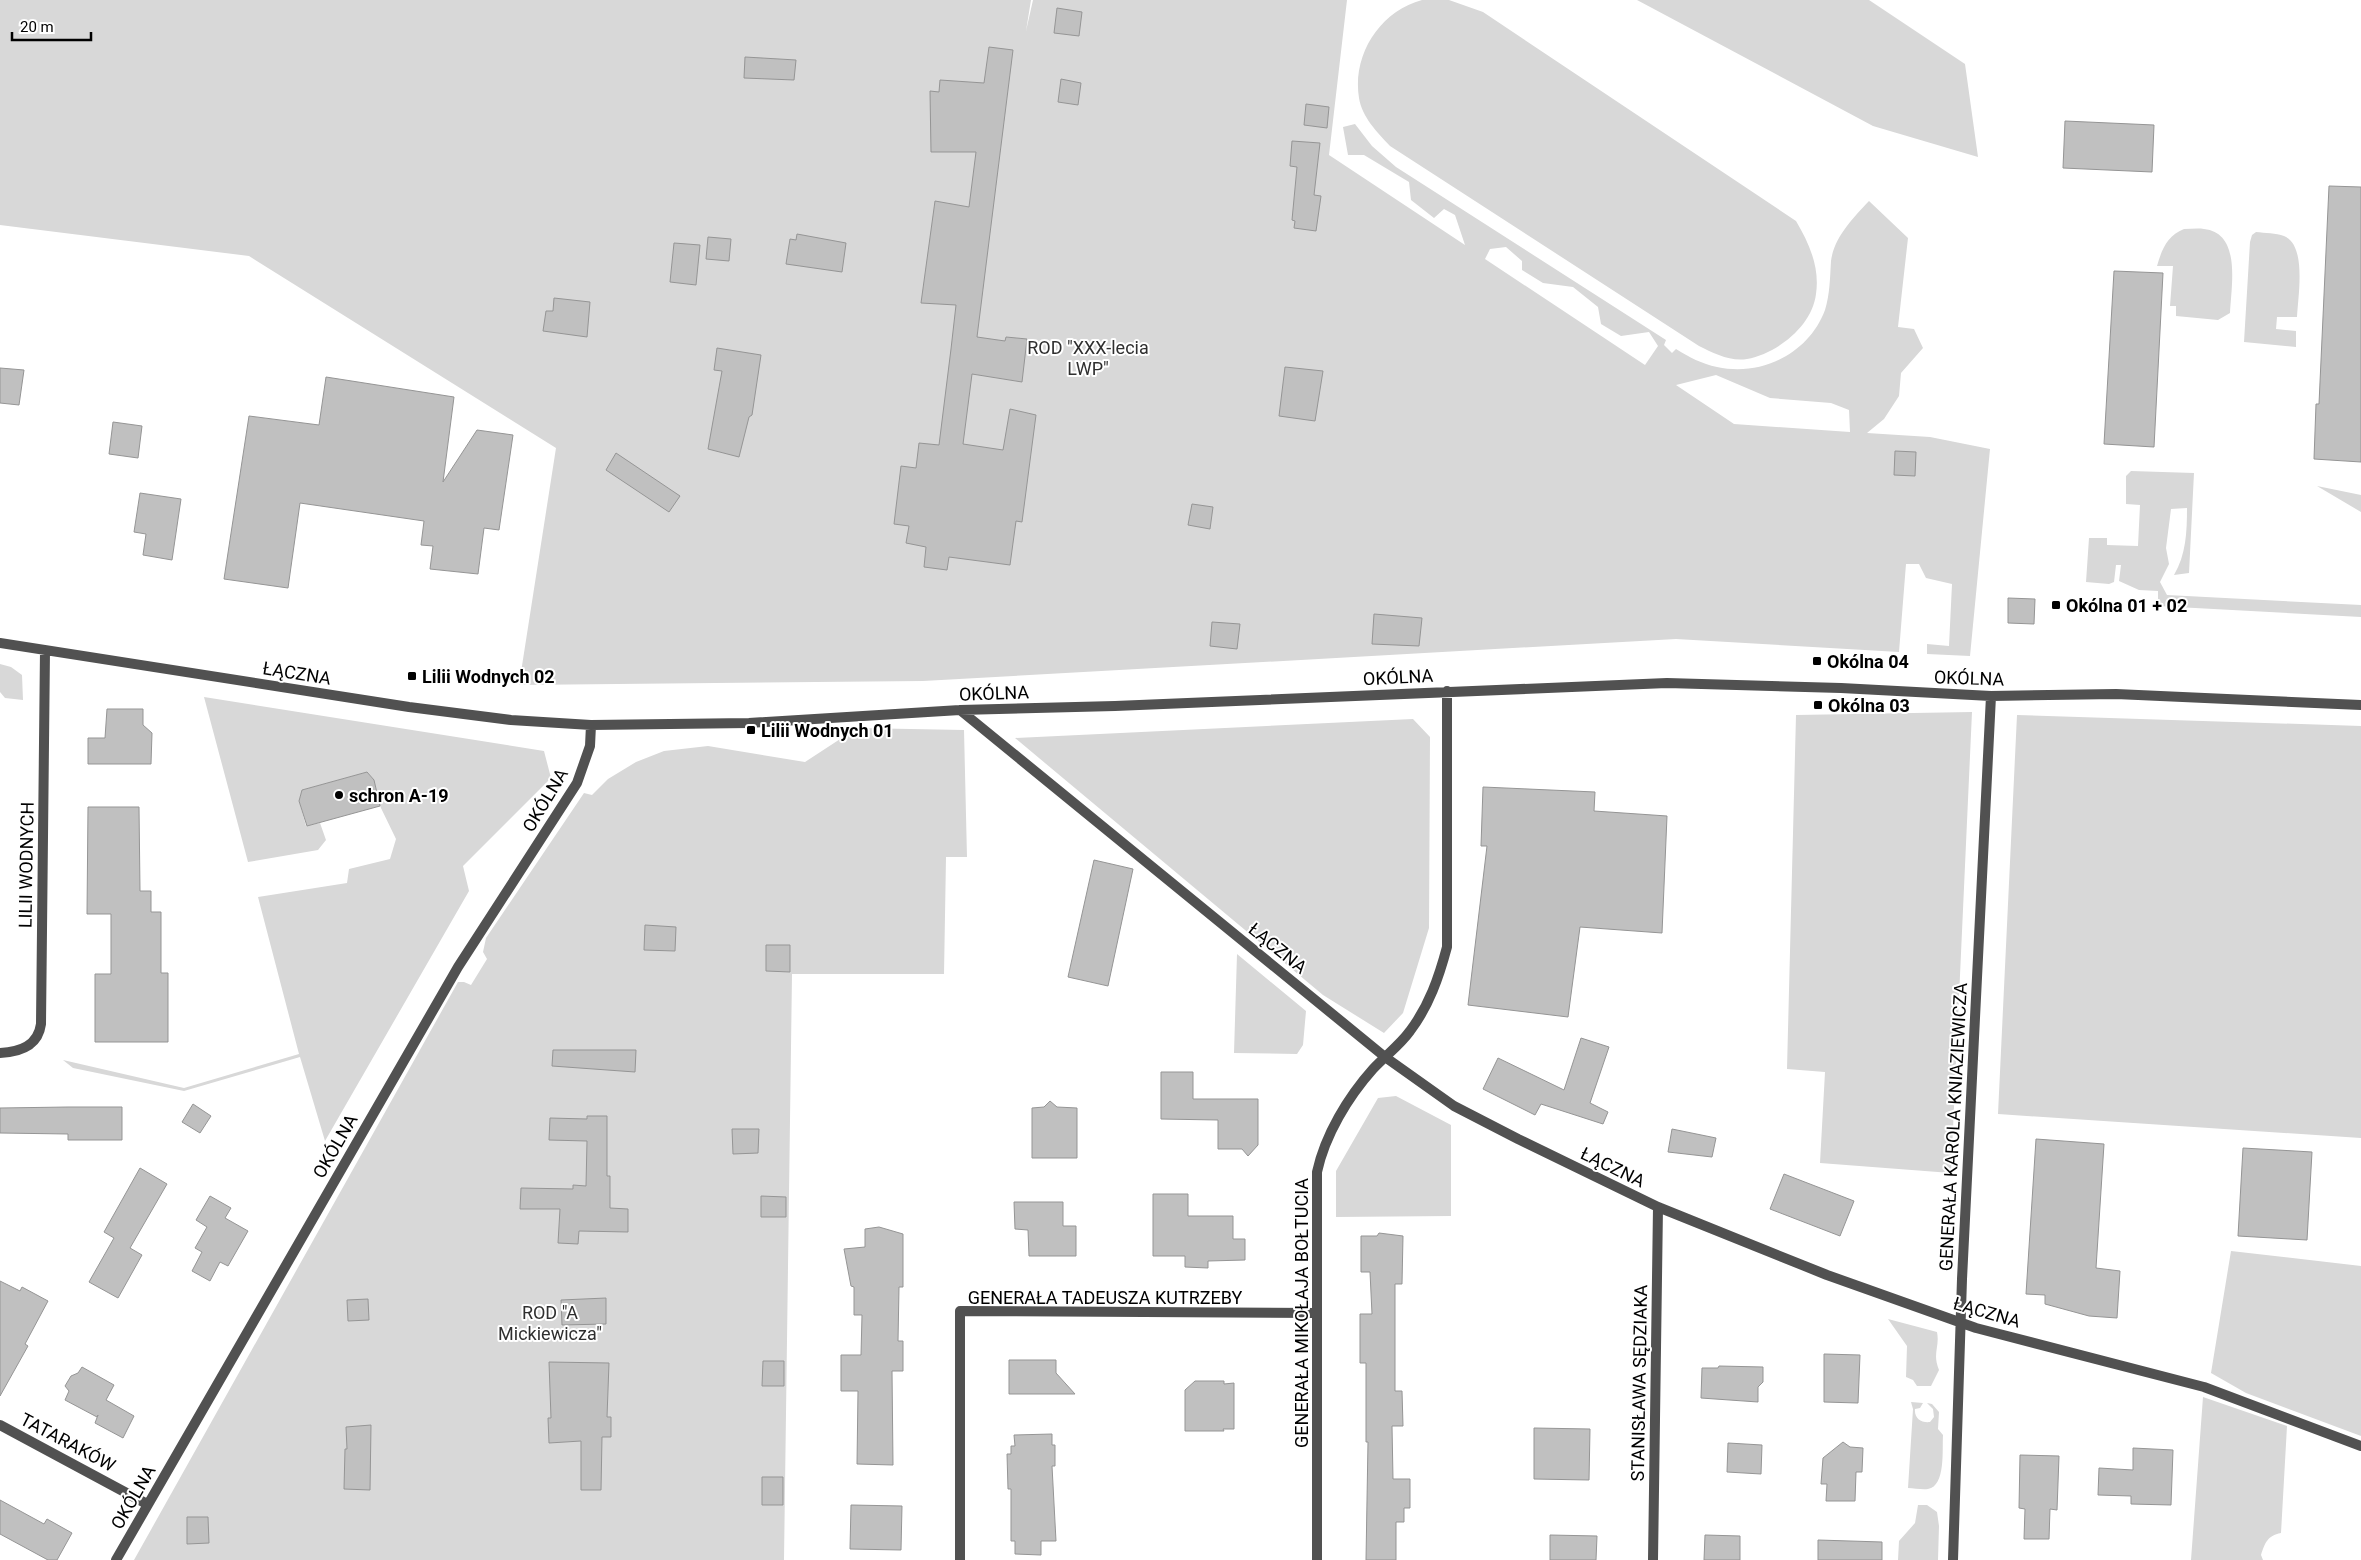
<svg xmlns="http://www.w3.org/2000/svg" width="2361" height="1560" viewBox="0 0 2361 1560" font-family="Roboto,sans-serif">
<style>
.green{fill:#d8d8d8;fill-rule:evenodd}
.building{fill:#c0c0c0;stroke:#959595}
.lines{fill:none;stroke-linecap:round;stroke-linejoin:round}
.minor{stroke:#515151;stroke-width:10}
.poi-dot{fill:#000;stroke:#fff;stroke-width:2}
.labels{text-anchor:middle;dominant-baseline:central;stroke-width:4;stroke-linejoin:round;paint-order:stroke}
.park-label{font-size:18px;fill:#2f2f2f;stroke:#fff}
.poi-label{font-size:18px;font-weight:bold;fill:#000;stroke:#fff;text-anchor:start}
.street-label{font-size:18px;fill:#000;stroke:#fff}
</style>
<rect width="100%" height="100%" fill="#fff"/>
<path class="green" d="M 0,0 L 1031,0 L 1026,31 L 1033,0 L 1347,0 L 1329,155 L 1465,245 L 1455,215 L 1444,209 L 1434,218 L 1411,200 L 1409,182 L 1364,155 L 1348,155 L 1343,127 L 1355,124 L 1372,146 L 1396,167 L 1666,340 L 1664,345 L 1672,353 L 1676,349 C 1689,357 1702,364 1717,367 C 1762,377 1809,353 1825,310 C 1830,294 1830,277 1831,261 C 1834,237 1854,217 1869,201 L 1908,238 L 1898,327 L 1914,329 L 1923,348 L 1901,373 L 1899,396 L 1884,419 L 1867,433 L 1930,437 L 1990,449 L 1970,656 L 1927,654 L 1927,644 L 1949,646 L 1952,584 L 1926,578 L 1919,564 L 1906,564 L 1899,652 L 1676,639 L 923,681 L 519,685 L 556,448 L 249,256 L 0,225 ZM 1506,247 L 1522,261 L 1522,270 L 1543,283 L 1573,287 L 1598,307 L 1601,324 L 1621,336 L 1649,332 L 1658,346 L 1645,365 L 1485,259 L 1490,249 ZM 1716,375 L 1770,398 L 1831,403 L 1849,410 L 1850,432 L 1734,424 L 1676,385 Z
M 1422,0 L 1449,0 L 1483,12 L 1796,221 C 1809,243 1820,267 1816,294 C 1812,326 1778,353 1747,359 C 1731,362 1713,353 1699,346 L 1390,146 C 1377,132 1362,117 1359,98 C 1352,55 1380,11 1422,0 Z
M 1637,0 L 1869,0 L 1965,64 L 1978,157 L 1873,126 Z
M 2184,229 C 2191,229 2198,228 2204,229 C 2242,233 2231,287 2230,313 L 2218,320 L 2176,316 L 2176,306 L 2170,306 L 2173,266 L 2157,266 C 2162,249 2167,236 2184,229 Z
M 2256,232 C 2265,233 2276,233 2284,236 C 2307,245 2298,296 2297,317 L 2277,317 L 2276,329 L 2296,331 L 2296,347 L 2244,342 L 2250,242 L 2252,235 Z
M 2131,471 L 2194,473 L 2189,573 L 2174,575 C 2186,555 2187,532 2187,508 L 2171,509 L 2166,548 L 2169,564 L 2160,582 L 2167,595 L 2361,605 L 2361,617 L 2158,606 L 2158,591 L 2139,590 L 2119,581 L 2121,565 L 2116,565 L 2114,582 L 2109,584 L 2086,582 L 2089,538 L 2107,538 L 2107,545 L 2138,546 L 2140,505 L 2126,504 L 2126,476 Z
M 2317,486 L 2361,495 L 2361,512 Z
M 0,664 L 11,667 L 22,675 L 23,700 L 5,698 L 0,692 Z
M 204,697 L 544,751 L 551,778 L 463,866 L 469,891 L 325,1141 L 300,1057 L 184,1091 L 73,1068 L 63,1060 L 184,1088 L 299,1054 L 258,897 L 347,883 L 349,869 L 390,859 L 396,839 L 380,806 L 374,780 L 367,772 L 302,790 L 299,801 L 306,826 L 320,823 L 326,840 L 318,850 L 248,862 Z
M 1972,712 L 1951,1173 L 1820,1163 L 1825,1072 L 1787,1069 L 1796,715 Z
M 2017,715 L 2361,726 L 2361,1138 L 1998,1114 Z
M 1413,719 L 1430,737 L 1429,928 L 1403,1013 L 1384,1033 L 1323,995 L 1015,738 Z
M 857,728 L 964,730 L 967,857 L 946,857 L 944,974 L 792,974 L 784,1560 L 134,1560 L 458,982 L 464,982 L 471,985 L 487,959 L 483,952 L 486,938 L 584,793 L 592,795 L 608,779 L 636,762 L 664,751 L 708,746 L 805,762 Z
M 1237,954 L 1306,1011 L 1303,1045 L 1297,1054 L 1234,1053 Z
M 1396,1096 L 1451,1125 L 1451,1216 L 1336,1217 L 1336,1171 L 1378,1098 Z
M 2231,1251 L 2361,1266 L 2361,1436 L 2246,1393 L 2211,1373 Z
M 1888,1319 L 1937,1332 C 1940,1347 1932,1353 1939,1370 L 1931,1386 L 1917,1386 L 1913,1380 L 1906,1377 L 1907,1346 Z
M 2203,1397 L 2287,1426 L 2281,1533 C 2267,1536 2265,1543 2261,1555 L 2263,1560 L 2191,1560 Z
M 1911,1402 L 1923,1403 L 1920,1408 L 1915,1409 C 1914,1418 1921,1423 1930,1422 L 1934,1417 L 1933,1409 L 1927,1403 L 1932,1404 L 1939,1412 L 1938,1429 L 1943,1435 C 1942,1449 1946,1486 1928,1489 C 1922,1490 1914,1488 1908,1488 L 1913,1409 Z
M 1918,1505 L 1927,1505 L 1937,1512 L 1939,1526 L 1938,1560 L 1898,1560 L 1899,1541 L 1915,1523 Z"/>
<path class="building" d="M 1057,8 L 1082,12 L 1079,36 L 1054,33 Z
M 989,47 L 1013,50 L 977,337 L 1005,341 L 1006,337 L 1027,339 L 1022,382 L 972,374 L 963,444 L 1003,450 L 1010,409 L 1036,415 L 1022,522 L 1016,521 L 1010,565 L 949,557 L 947,570 L 924,567 L 926,547 L 906,543 L 909,526 L 894,524 L 901,466 L 916,468 L 919,443 L 939,445 L 951,349 L 956,305 L 921,303 L 935,201 L 969,207 L 976,152 L 931,152 L 930,91 L 939,92 L 940,80 L 984,83 Z
M 745,57 L 796,60 L 794,80 L 744,78 Z
M 1061,79 L 1081,83 L 1078,105 L 1058,102 Z
M 1306,104 L 1329,107 L 1327,128 L 1304,125 Z
M 2065,121 L 2154,125 L 2152,172 L 2063,168 Z
M 1292,141 L 1320,143 L 1314,195 L 1321,196 L 1316,231 L 1294,228 L 1295,221 L 1292,220 L 1297,167 L 1290,166 Z
M 2329,186 L 2361,187 L 2361,462 L 2314,459 L 2316,404 L 2319,404 Z
M 797,234 L 846,243 L 842,272 L 786,264 L 790,239 L 796,240 Z
M 708,237 L 731,239 L 729,261 L 706,259 Z
M 674,243 L 700,245 L 696,285 L 670,282 Z
M 2114,271 L 2163,273 L 2154,447 L 2104,444 Z
M 554,298 L 590,302 L 587,337 L 543,331 L 546,311 L 553,311 Z
M 717,348 L 761,355 L 752,415 L 749,417 L 739,457 L 708,449 L 722,371 L 714,370 Z
M 1285,367 L 1323,371 L 1315,421 L 1279,416 Z
M 0,368 L 24,370 L 19,405 L 0,403 Z
M 326,377 L 454,397 L 443,482 L 477,430 L 513,435 L 499,530 L 484,528 L 478,574 L 430,569 L 433,546 L 421,545 L 424,521 L 300,503 L 288,588 L 224,579 L 249,416 L 319,425 Z
M 113,422 L 142,426 L 138,458 L 109,454 Z
M 1895,451 L 1916,452 L 1915,476 L 1894,475 Z
M 616,453 L 680,496 L 669,512 L 606,470 Z
M 140,493 L 181,499 L 172,560 L 143,555 L 146,534 L 134,532 Z
M 1192,504 L 1213,507 L 1210,529 L 1188,525 Z
M 2008,598 L 2035,599 L 2034,624 L 2008,623 Z
M 1374,614 L 1422,618 L 1419,646 L 1372,644 Z
M 1212,622 L 1240,624 L 1237,649 L 1210,646 Z
M 107,709 L 143,709 L 143,725 L 152,733 L 151,764 L 88,764 L 88,738 L 105,738 Z
M 367,772 L 374,780 L 380,806 L 307,826 L 299,801 L 302,790 Z
M 1483,787 L 1595,792 L 1594,811 L 1667,816 L 1662,933 L 1580,927 L 1568,1017 L 1468,1005 L 1487,846 L 1481,846 Z
M 88,807 L 139,807 L 140,891 L 151,891 L 151,912 L 161,912 L 161,973 L 168,973 L 168,1042 L 95,1042 L 95,974 L 111,974 L 111,914 L 87,914 Z
M 1094,860 L 1133,869 L 1108,986 L 1068,977 Z
M 645,925 L 676,927 L 675,951 L 644,950 Z
M 766,945 L 790,945 L 790,972 L 766,971 Z
M 1581,1038 L 1609,1047 L 1590,1103 L 1608,1112 L 1603,1124 L 1541,1104 L 1535,1115 L 1483,1089 L 1498,1058 L 1564,1090 Z
M 553,1050 L 636,1050 L 635,1072 L 552,1066 Z
M 1161,1072 L 1193,1072 L 1193,1099 L 1258,1099 L 1258,1145 L 1248,1156 L 1242,1149 L 1218,1149 L 1218,1120 L 1161,1119 Z
M 1050,1101 L 1057,1107 L 1077,1108 L 1077,1158 L 1032,1158 L 1032,1108 L 1044,1107 Z
M 193,1104 L 211,1116 L 200,1133 L 182,1122 Z
M 68,1107 L 122,1107 L 122,1140 L 68,1140 L 68,1134 L 0,1133 L 0,1108 Z
M 587,1116 L 607,1116 L 607,1176 L 610,1176 L 610,1208 L 628,1209 L 628,1232 L 579,1231 L 578,1244 L 558,1243 L 560,1209 L 520,1209 L 521,1188 L 573,1189 L 573,1185 L 586,1186 L 587,1141 L 549,1140 L 550,1118 L 587,1119 Z
M 732,1129 L 759,1129 L 758,1153 L 733,1154 Z
M 1672,1129 L 1716,1138 L 1712,1157 L 1668,1152 Z
M 2036,1139 L 2104,1144 L 2096,1268 L 2120,1271 L 2117,1318 L 2089,1316 L 2045,1304 L 2045,1295 L 2026,1294 Z
M 2243,1148 L 2312,1152 L 2307,1240 L 2238,1236 Z
M 140,1168 L 167,1184 L 130,1248 L 142,1255 L 118,1298 L 89,1282 L 114,1238 L 104,1232 Z
M 1784,1174 L 1854,1201 L 1840,1236 L 1770,1209 Z
M 1153,1194 L 1188,1194 L 1188,1216 L 1233,1216 L 1233,1239 L 1245,1239 L 1245,1260 L 1208,1261 L 1208,1268 L 1185,1267 L 1185,1256 L 1153,1256 Z
M 210,1196 L 231,1208 L 225,1218 L 248,1231 L 228,1266 L 220,1262 L 210,1281 L 192,1271 L 202,1252 L 195,1248 L 207,1227 L 196,1220 Z
M 761,1196 L 786,1197 L 786,1217 L 761,1217 Z
M 1014,1202 L 1063,1202 L 1063,1226 L 1076,1226 L 1076,1256 L 1029,1256 L 1028,1230 L 1015,1229 Z
M 879,1227 L 903,1234 L 903,1287 L 899,1287 L 898,1341 L 903,1341 L 903,1371 L 892,1371 L 893,1465 L 857,1464 L 858,1391 L 841,1391 L 841,1355 L 861,1355 L 862,1315 L 854,1315 L 854,1287 L 851,1286 L 844,1249 L 865,1247 L 865,1229 Z
M 1379,1233 L 1403,1236 L 1402,1284 L 1395,1284 L 1395,1391 L 1402,1391 L 1403,1426 L 1392,1426 L 1393,1479 L 1410,1479 L 1410,1508 L 1404,1508 L 1404,1522 L 1396,1522 L 1396,1560 L 1366,1560 L 1368,1442 L 1366,1442 L 1366,1363 L 1360,1363 L 1360,1314 L 1372,1314 L 1370,1272 L 1361,1272 L 1361,1236 L 1377,1236 Z
M 0,1281 L 20,1291 L 22,1287 L 48,1301 L 25,1344 L 28,1346 L 0,1396 Z
M 606,1298 L 606,1324 L 562,1325 L 561,1300 Z
M 368,1299 L 369,1320 L 348,1321 L 347,1300 Z
M 1824,1354 L 1860,1355 L 1858,1403 L 1824,1402 Z
M 1009,1360 L 1056,1360 L 1056,1373 L 1075,1394 L 1009,1394 Z
M 763,1361 L 784,1361 L 784,1386 L 762,1386 Z
M 549,1362 L 609,1363 L 607,1417 L 611,1417 L 611,1437 L 602,1437 L 601,1490 L 581,1490 L 581,1441 L 549,1443 L 548,1418 L 551,1418 Z
M 1719,1366 L 1763,1367 L 1763,1382 L 1758,1387 L 1758,1402 L 1701,1398 L 1702,1368 L 1718,1368 Z
M 82,1367 L 114,1385 L 106,1400 L 134,1416 L 123,1438 L 95,1423 L 98,1415 L 97,1417 L 65,1400 L 69,1391 L 65,1386 L 71,1376 L 78,1373 Z
M 1195,1381 L 1224,1381 L 1224,1384 L 1234,1383 L 1234,1429 L 1223,1429 L 1224,1431 L 1185,1431 L 1185,1390 Z
M 371,1425 L 370,1490 L 344,1489 L 345,1449 L 347,1449 L 346,1427 Z
M 1534,1428 L 1590,1429 L 1589,1480 L 1534,1479 Z
M 1052,1434 L 1052,1445 L 1055,1445 L 1055,1466 L 1052,1466 L 1056,1541 L 1041,1541 L 1041,1555 L 1015,1554 L 1015,1541 L 1011,1541 L 1011,1489 L 1008,1489 L 1007,1454 L 1011,1454 L 1011,1446 L 1015,1446 L 1014,1435 Z
M 1843,1442 L 1850,1447 L 1863,1448 L 1862,1472 L 1856,1472 L 1855,1501 L 1826,1501 L 1827,1484 L 1821,1484 L 1823,1458 Z
M 1728,1443 L 1762,1445 L 1761,1474 L 1727,1472 Z
M 2133,1448 L 2173,1450 L 2171,1505 L 2131,1504 L 2131,1496 L 2098,1495 L 2099,1468 L 2133,1470 Z
M 2020,1455 L 2059,1456 L 2057,1510 L 2050,1509 L 2049,1539 L 2024,1539 L 2025,1509 L 2019,1508 Z
M 762,1477 L 783,1477 L 783,1505 L 762,1505 Z
M 0,1500 L 44,1524 L 47,1519 L 72,1533 L 57,1560 L 48,1560 L 0,1534 Z
M 851,1505 L 902,1506 L 901,1550 L 850,1549 Z
M 187,1517 L 208,1517 L 209,1543 L 187,1544 Z
M 1550,1535 L 1597,1536 L 1596,1560 L 1550,1560 Z
M 1705,1535 L 1740,1536 L 1740,1560 L 1704,1560 Z
M 1818,1540 L 1882,1542 L 1882,1560 L 1818,1560 Z"/>
<g class="lines">
<path class="minor" d="M 0,643 L 409,707 L 511,720 L 591,725 L 749,723 L 960,710 L 1115,706 L 1667,683 L 1841,688 L 1991,696 L 2116,694 L 2361,705
M 960,710 L 1385,1057 L 1454,1106 L 1518,1139 L 1658,1207 L 1827,1275 L 1976,1328 L 2204,1387 L 2361,1446
M 0,1053 C 20,1052 38,1046 41,1024 L 45,650
M 0,1425 L 147,1504
M 116,1560 L 458,967 L 577,783 L 590,746 L 591,725
M 960,1560 L 960,1311 L 1317,1313
M 1317,1560 L 1317,1172 C 1325,1135 1348,1097 1373,1069 C 1385,1056 1400,1045 1410,1031 C 1429,1006 1439,977 1447,947 L 1447,691
M 1653,1560 L 1658,1207
M 1953,1560 L 1962,1279 L 1991,696"/>
</g>
<g class="poi-dot">
<rect x="2051" y="600" width="10" height="10" rx="2.5"/>
<rect x="1812" y="656" width="10" height="10" rx="2.5"/>
<rect x="407" y="671" width="10" height="10" rx="2.5"/>
<rect x="1813" y="700" width="10" height="10" rx="2.5"/>
<rect x="746" y="725" width="10" height="10" rx="2.5"/>
<circle cx="339" cy="795" r="5"/>
</g>
<g class="labels">
<g class="park-label">
<text x="1088" y="347">ROD "XXX-lecia<tspan x="1088" dy="21">LWP"</tspan></text>
<text x="550" y="1312">ROD "A<tspan x="550" dy="21">Mickiewicza"</tspan></text>
</g>
<g class="poi-label">
<text x="2066" y="605">Okólna 01 + 02</text>
<text x="1827" y="661">Okólna 04</text>
<text x="422" y="676">Lilii Wodnych 02</text>
<text x="1828" y="705">Okólna 03</text>
<text x="761" y="730">Lilii Wodnych 01</text>
<text x="349" y="795">schron A-19</text>
</g>
<g class="street-label">
<text transform="translate(297 673) rotate(9)">ŁĄCZNA</text>
<text transform="translate(1398 677) rotate(-3)">OKÓLNA</text>
<text transform="translate(1969 678) rotate(2)">OKÓLNA</text>
<text transform="translate(994 693) rotate(-2)">OKÓLNA</text>
<text transform="translate(545 800) rotate(-59)">OKÓLNA</text>
<text transform="translate(26 865) rotate(-89)">LILII WODNYCH</text>
<text transform="translate(1278 948) rotate(39)">ŁĄCZNA</text>
<text transform="translate(1953 1127) rotate(-87)">GENERAŁA KAROLA KNIAZIEWICZA</text>
<text transform="translate(335 1146) rotate(-60)">OKÓLNA</text>
<text transform="translate(1613 1167) rotate(26)">ŁĄCZNA</text>
<text x="1105" y="1297">GENERAŁA TADEUSZA KUTRZEBY</text>
<text transform="translate(1987 1312) rotate(16)">ŁĄCZNA</text>
<text transform="translate(1301 1313) rotate(-90)">GENERAŁA MIKOŁAJA BOŁTUCIA</text>
<text transform="translate(1639 1383) rotate(-89)">STANISŁAWA SĘDZIAKA</text>
<text transform="translate(68 1442) rotate(28)">TATARAKÓW</text>
<text transform="translate(133 1497) rotate(-60)">OKÓLNA</text>
</g>
</g>
<path d="M12 32v8h79v-8" fill="none" stroke="#000000" stroke-width="2.5"/>
<text x="20" y="32" font-size="15" fill="#000000" stroke="#ffffff" stroke-width="4" paint-order="stroke">20 m</text>
</svg>
